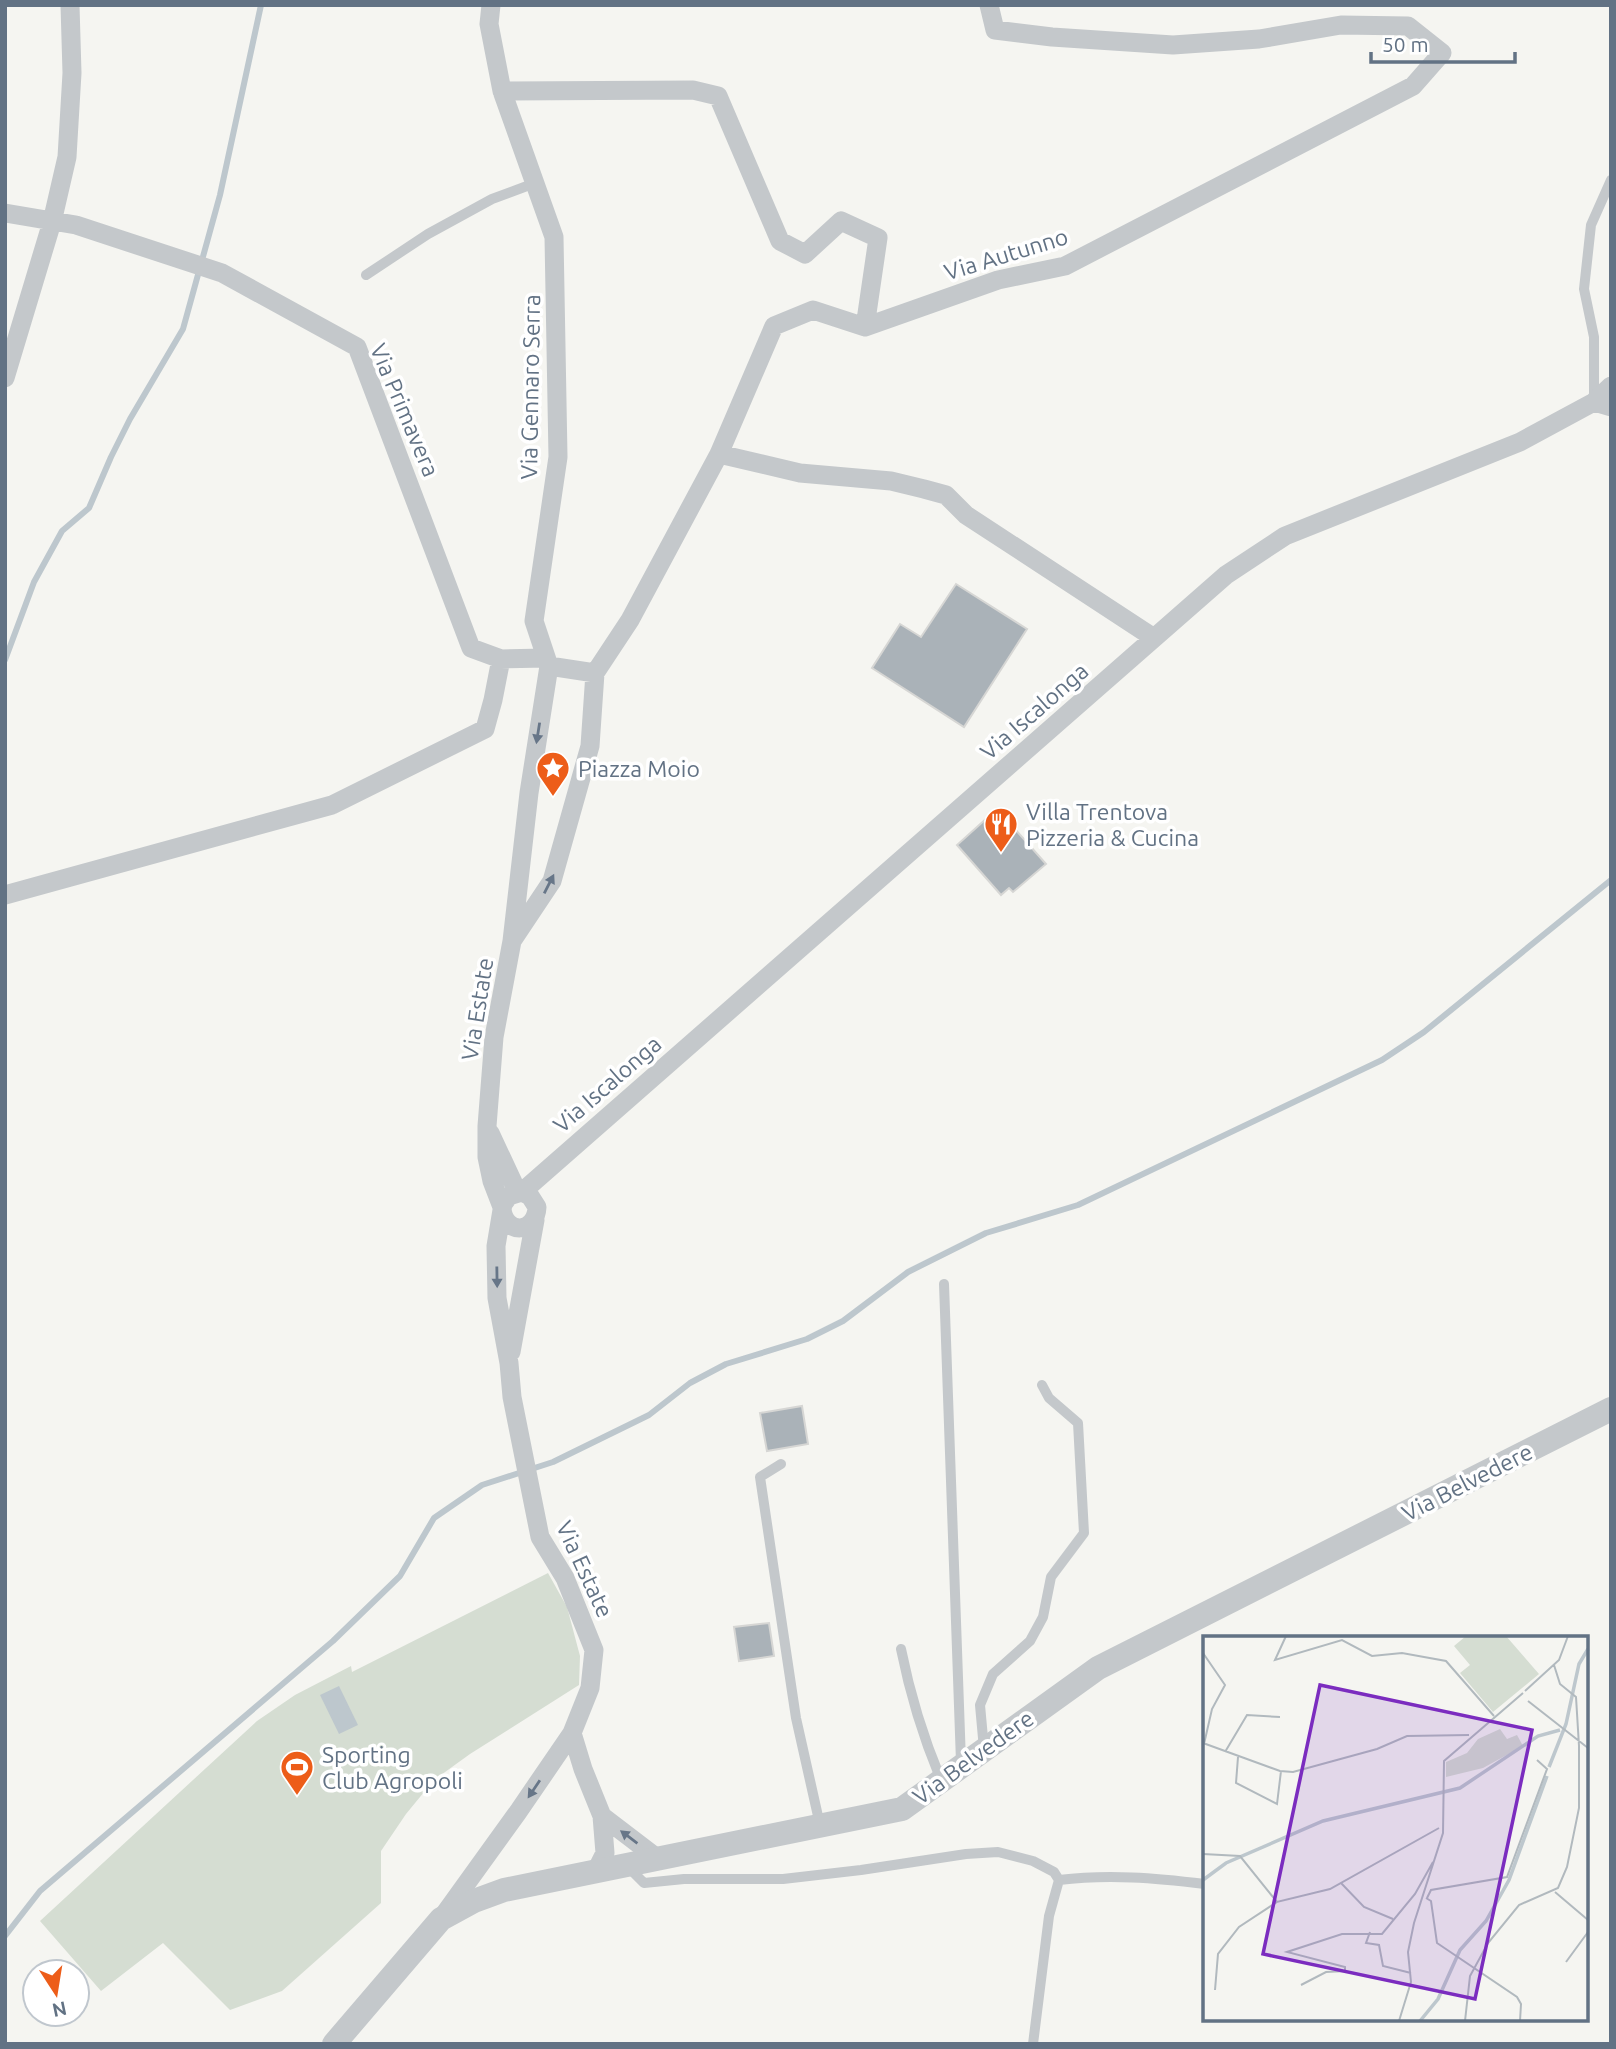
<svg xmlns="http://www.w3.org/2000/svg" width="1616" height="2049" viewBox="0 0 1616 2049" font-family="Ubuntu,sans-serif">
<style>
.green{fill:#d5ddd2}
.water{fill:#bdc7cd}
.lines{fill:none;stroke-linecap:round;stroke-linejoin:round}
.stream{stroke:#bdc7cd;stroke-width:6}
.building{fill:#aab2b8;stroke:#d6d6d4;stroke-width:2}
.service{stroke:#c4c8cb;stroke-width:10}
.minor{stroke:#c4c8cb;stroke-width:19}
.tertiary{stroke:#c4c8cb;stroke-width:24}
.oneway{fill:#677688}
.labels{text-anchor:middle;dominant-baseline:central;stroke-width:7;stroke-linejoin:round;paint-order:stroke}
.street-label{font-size:23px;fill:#627284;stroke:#fff}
.poi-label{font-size:23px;fill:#627284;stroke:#fff;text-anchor:start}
.inset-river{fill:none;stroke:#bdc7cd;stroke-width:3.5}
.inset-road{fill:none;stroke:#b1b9be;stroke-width:2}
.view{fill:#7b2cbf;fill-opacity:0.15;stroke:#7b2cbf;stroke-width:3.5}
.inset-edge{fill:none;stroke:#627284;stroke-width:3.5}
</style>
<rect width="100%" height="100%" fill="#f5f5f1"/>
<path class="green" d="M 548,1573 L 567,1607 L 580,1656 L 579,1685 L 470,1754 L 434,1780 L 406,1814 L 381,1851 L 381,1903 L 282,1991 L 230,2010 L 163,1943 L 101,1991 L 40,1921 L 257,1721 L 295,1695 L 351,1666 L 352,1672 Z"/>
<path class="water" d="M 339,1686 L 358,1725 L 339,1734 L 320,1695 Z"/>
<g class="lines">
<path class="stream" d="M 5,660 L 34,582 L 62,531 L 89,508 L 111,457 L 130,419 L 183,329 L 220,195 L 261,5
M 5,1936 L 40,1891 L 333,1641 L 400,1576 L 434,1518 L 482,1485 L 553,1462 L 649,1415 L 690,1383 L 726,1364 L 807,1339 L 843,1321 L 908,1272 L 986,1233 L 1078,1205 L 1382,1060 L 1424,1032 L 1611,880"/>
</g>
<path class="building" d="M 956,584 L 1027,629 L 964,727 L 872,668 L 900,624 L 921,637 Z
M 997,809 L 1046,864 L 1013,892 L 1009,888 L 1001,895 L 957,845 Z
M 802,1406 L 808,1444 L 767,1451 L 760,1413 Z
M 769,1623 L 774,1656 L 739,1661 L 734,1627 Z"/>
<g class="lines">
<path class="service" d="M 366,275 L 428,234 L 492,199 L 535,183
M 1594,401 L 1594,337 L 1584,289 L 1591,225 L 1611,180
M 944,1284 L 961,1762
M 781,1464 L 760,1477 L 796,1718 L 820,1825
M 901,1649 C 910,1694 923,1737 941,1780
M 984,1749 L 980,1705 L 993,1674 L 1030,1641 L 1043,1617 L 1051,1577 L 1084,1533 L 1078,1423 L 1049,1398 L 1042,1385
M 629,1868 L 644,1883 L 684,1879 L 783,1879 L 861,1870 L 966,1854 L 998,1852 L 1033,1861 L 1054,1872 L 1059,1880 L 1049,1916 L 1033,2044
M 1059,1880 C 1109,1874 1155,1878 1205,1884"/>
<path class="minor" d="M 491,5 L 489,24 L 502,91 L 554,237 L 558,457 L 534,621 L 549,666 L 529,793 L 512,941 L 494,1037 L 487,1126 L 487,1157 L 492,1181 L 502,1207
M 502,91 L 693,90 L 718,96 L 780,241 L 805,254 L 841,221 L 878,238 L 865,327
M 5,213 L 76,225 L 222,273 L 357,347 L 471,648 L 501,659 L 546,658
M 5,378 L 52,222 L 67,157 L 72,73 L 70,5
M 1594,402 L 1611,386
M 719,454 L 800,473 L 891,481 L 924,489 L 946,495 L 966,515 L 1154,638
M 549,666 L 595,673
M 5,895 L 332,805 L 485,729 L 493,700 L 501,659
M 512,941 L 552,881 L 590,746 L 595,673 L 630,620 L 719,454 L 774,326 L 813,310 L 865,327 L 998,280 L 1065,266 L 1413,86 L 1442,53 L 1408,26 L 1341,25 L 1259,39 L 1173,45 L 1052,37 L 995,30 L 989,5
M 490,1133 L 518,1193
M 522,1192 L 1226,575 L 1285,536 L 1520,442 L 1594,402 L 1611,407
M 511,1352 L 535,1220
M 572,1733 L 583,1769 L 602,1816 L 605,1853 L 596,1871
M 602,1816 L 657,1858
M 443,1916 L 518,1812 L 572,1733 L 590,1688 L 594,1650 L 565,1578 L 540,1537 L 512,1397 L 509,1363 L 497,1298 L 496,1246 L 503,1204 L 509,1196 L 522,1192 L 530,1196 L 537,1207 C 536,1234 505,1235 502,1209"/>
<path class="tertiary" d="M 334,2044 L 441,1919 L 474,1901 L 504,1890 L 902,1809 L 1098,1668 L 1611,1409"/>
</g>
<defs><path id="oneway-solid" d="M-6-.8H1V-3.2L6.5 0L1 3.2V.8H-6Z" transform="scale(1.75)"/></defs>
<g class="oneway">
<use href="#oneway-solid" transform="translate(538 733) rotate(99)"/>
<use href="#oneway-solid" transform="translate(549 884) rotate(-63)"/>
<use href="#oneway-solid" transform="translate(497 1277) rotate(89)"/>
<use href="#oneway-solid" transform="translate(534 1789) rotate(124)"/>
<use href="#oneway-solid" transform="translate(629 1837) rotate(-143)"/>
</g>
<defs>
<symbol id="sight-pin" viewBox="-11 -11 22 30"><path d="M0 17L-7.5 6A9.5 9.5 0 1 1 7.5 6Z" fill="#ed5d19" stroke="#fff"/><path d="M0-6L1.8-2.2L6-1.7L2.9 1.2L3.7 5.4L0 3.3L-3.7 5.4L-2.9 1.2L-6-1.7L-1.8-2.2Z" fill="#fff"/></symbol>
<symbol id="restaurant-pin" viewBox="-11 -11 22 30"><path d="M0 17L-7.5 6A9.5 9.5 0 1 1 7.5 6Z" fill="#ed5d19" stroke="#fff"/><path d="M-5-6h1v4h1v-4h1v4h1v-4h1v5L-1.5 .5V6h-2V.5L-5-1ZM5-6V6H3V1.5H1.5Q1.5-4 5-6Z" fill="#fff"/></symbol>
<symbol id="stadium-pin" viewBox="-11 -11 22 30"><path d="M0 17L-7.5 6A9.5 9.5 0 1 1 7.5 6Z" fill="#ed5d19" stroke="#fff"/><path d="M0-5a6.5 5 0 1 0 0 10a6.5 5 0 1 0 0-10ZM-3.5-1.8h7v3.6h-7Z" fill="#fff"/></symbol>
</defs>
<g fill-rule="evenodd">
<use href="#sight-pin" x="534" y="749" width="38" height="52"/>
<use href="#restaurant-pin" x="982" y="805" width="38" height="52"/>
<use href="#stadium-pin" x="278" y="1748" width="38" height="52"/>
</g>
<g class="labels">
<g class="street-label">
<text transform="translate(1006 254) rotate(-17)">Via Autunno</text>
<text transform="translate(530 387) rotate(-89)">Via Gennaro Serra</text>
<text transform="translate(405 410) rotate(67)">Via Primavera</text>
<text transform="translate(1034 711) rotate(-41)">Via Iscalonga</text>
<text transform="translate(477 1009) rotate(-81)">Via Estate</text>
<text transform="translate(607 1084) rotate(-41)">Via Iscalonga</text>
<text transform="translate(1467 1482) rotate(-27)">Via Belvedere</text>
<text transform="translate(585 1569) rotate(65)">Via Estate</text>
<text transform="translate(973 1757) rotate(-36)">Via Belvedere</text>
</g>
<g class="poi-label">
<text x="578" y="768">Piazza Moio</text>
<text x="1026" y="811">Villa Trentova<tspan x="1026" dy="26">Pizzeria &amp; Cucina</tspan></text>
<text x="322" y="1754">Sporting<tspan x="322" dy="26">Club Agropoli</tspan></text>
</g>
</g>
<g transform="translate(1203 1636)">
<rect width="385" height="385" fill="#f5f5f1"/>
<path d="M 263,0 L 303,0 L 336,38 L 290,76 L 257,37 L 267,29 L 251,10 ZM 297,93 L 304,103 L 314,99 L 320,110 L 280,132 L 243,141 L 243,126 L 264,117 L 275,103 Z" fill="#d5ddd2"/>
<path class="inset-river" d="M 346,131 L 363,88 L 376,28 L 385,13M 0,244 L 23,227 L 120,185 L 257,152 L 335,100 L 357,94M 217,385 L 235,363 L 257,314 L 283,285 L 306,244 L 344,140"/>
<path class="inset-road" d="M 83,0 L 72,24 L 139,4 L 169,20 L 199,17 L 243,25 L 291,80M 0,17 L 22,49 L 9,73 L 1,108M 322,55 L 356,24 L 365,0M 325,65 L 385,112M 0,107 L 77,135 L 90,136 L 174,113 L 204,100 L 266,99M 22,116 L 44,79 L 77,81M 35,121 L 33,147 L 74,168 L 78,135M 0,218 L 37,220 L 74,266 L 127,253 L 236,192M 138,247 L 161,271 L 190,283M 352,256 L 385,284M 223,262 L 228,265 L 234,307 L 314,361 L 318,368 L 317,385M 224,262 L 228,254 L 304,241 L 344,133 L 334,124M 167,296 L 163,307 L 176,309 L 180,330 L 208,337M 363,326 L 385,296M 98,349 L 123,336 L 142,335 L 142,331 L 84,316 L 139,298 L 179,298 L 212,258 L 230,226M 12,354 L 15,318 L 36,291 L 74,266M 196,385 L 208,346 L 205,316 L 211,287 L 240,197 L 241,125 L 320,57M 262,385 L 267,340 L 285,307 L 316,269 L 355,252 L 364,231 L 376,172 L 376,110 L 373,61 L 357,48 L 351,29"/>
<path class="view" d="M 117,49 L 329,94 L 272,363 L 60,318 Z"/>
<rect width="385" height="385" class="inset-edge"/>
</g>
<rect width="1616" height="2049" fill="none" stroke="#627284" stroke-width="14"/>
<g transform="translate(56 1993) rotate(168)"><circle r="33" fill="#ffffff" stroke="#c0c7ce" stroke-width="2"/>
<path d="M0-5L12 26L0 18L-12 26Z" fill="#ed5d19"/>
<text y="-10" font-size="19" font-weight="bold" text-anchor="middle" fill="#627284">N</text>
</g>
<path d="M1371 52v10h144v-10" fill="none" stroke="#627284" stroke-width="3.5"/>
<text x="1382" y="52" font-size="21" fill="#627284" stroke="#ffffff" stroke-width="5" paint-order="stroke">50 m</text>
</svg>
